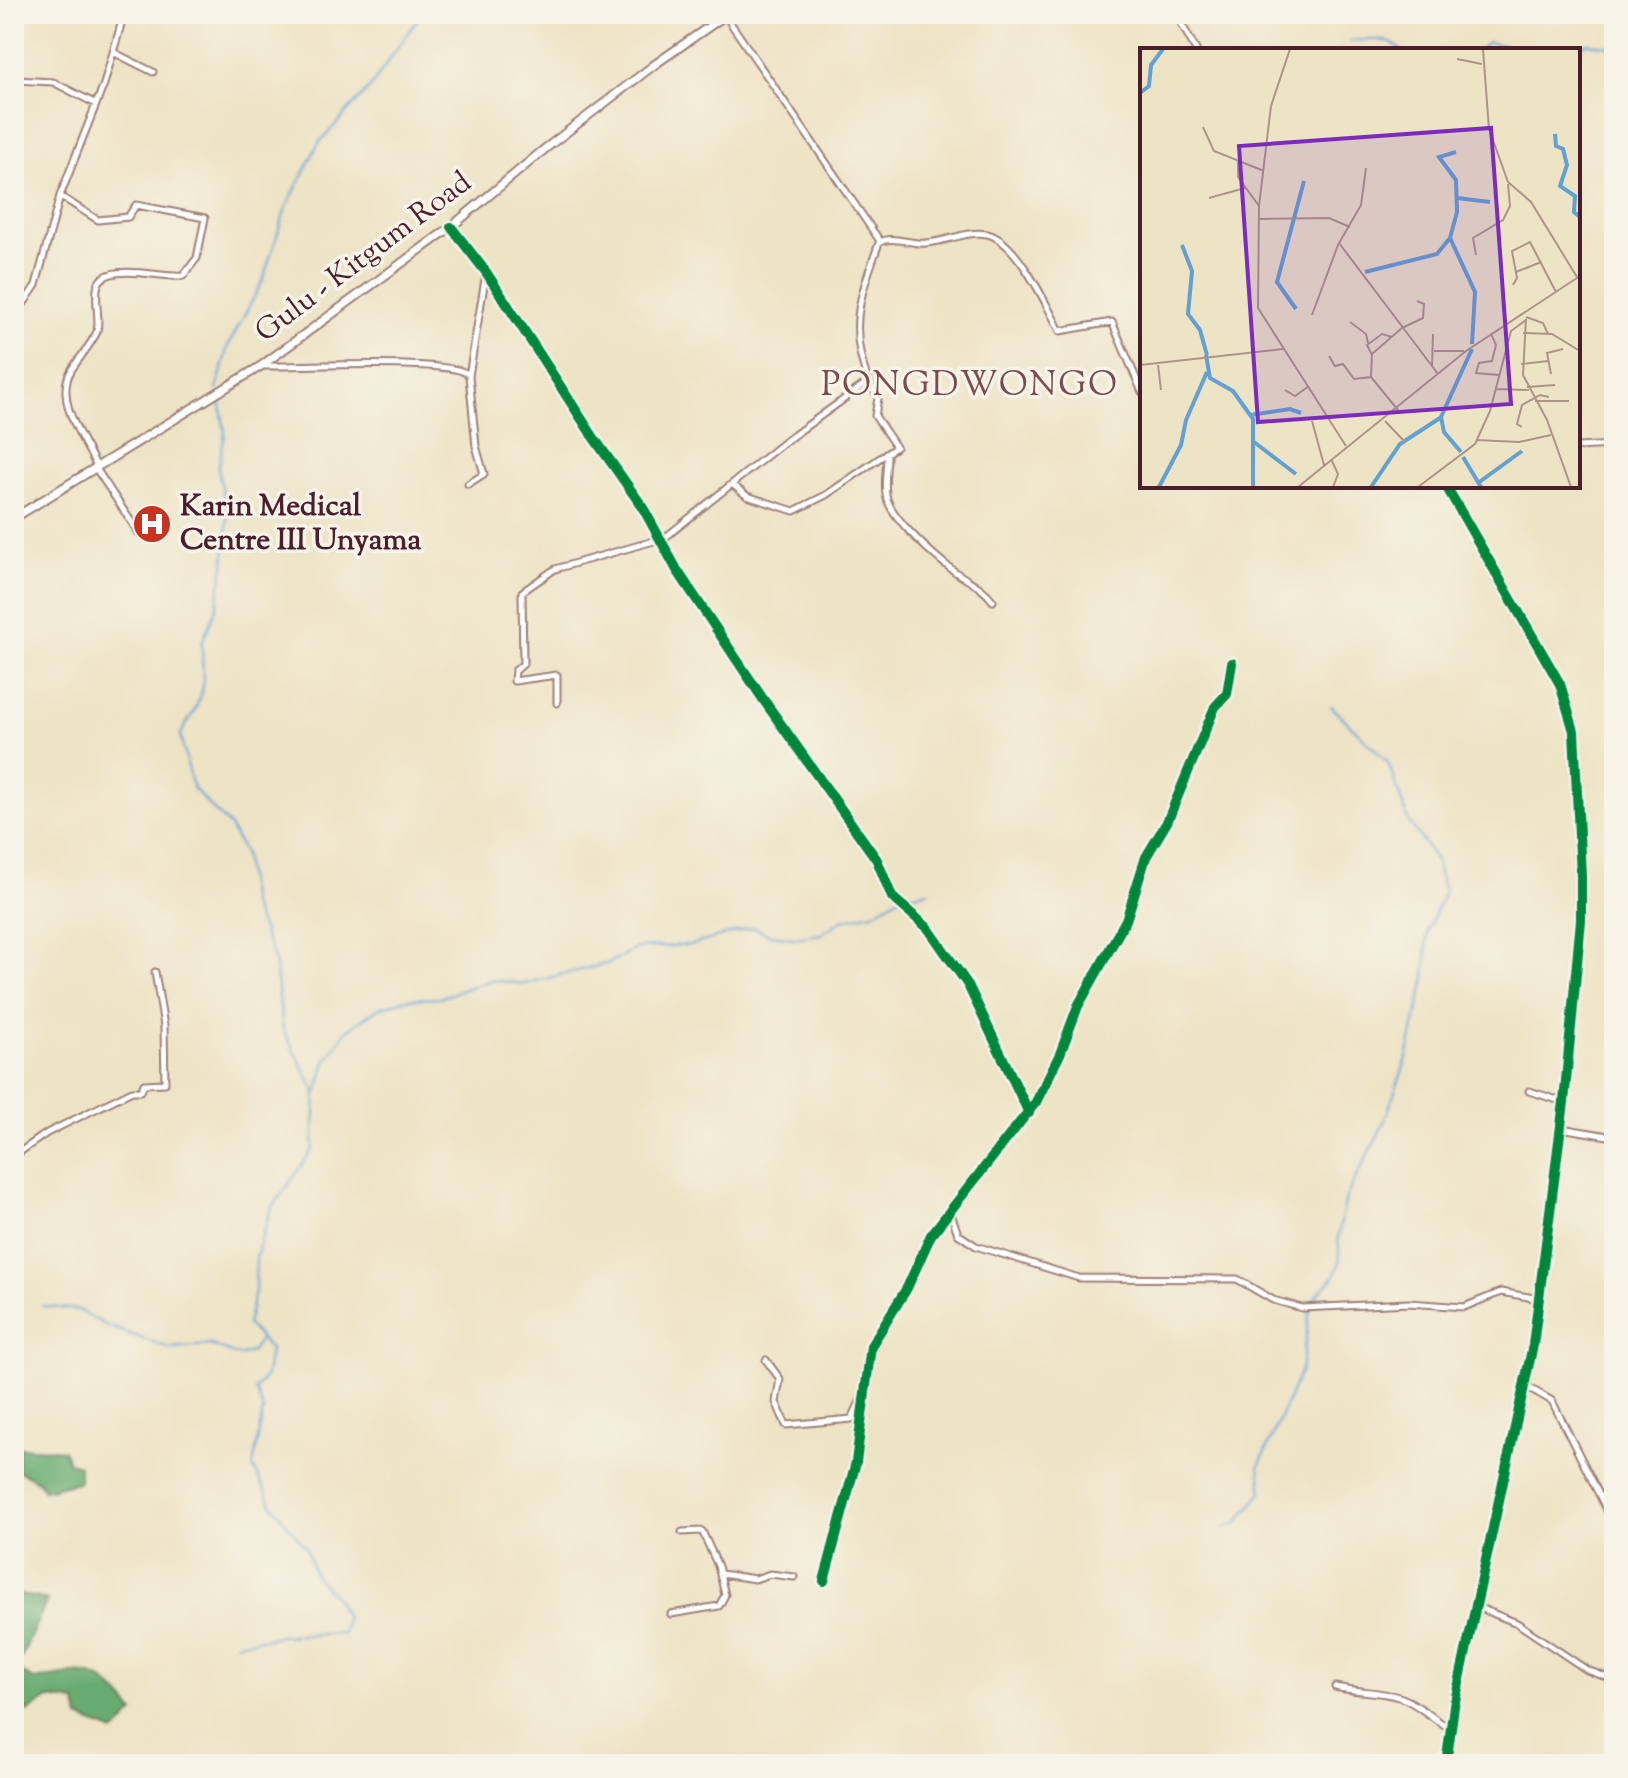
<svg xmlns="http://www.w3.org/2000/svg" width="1628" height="1778" viewBox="0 0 1628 1778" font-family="'Sorts Mill Goudy',serif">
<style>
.forest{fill:#67ab70;stroke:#58654e;stroke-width:2}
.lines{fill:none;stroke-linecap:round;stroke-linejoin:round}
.stream{stroke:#63a0d4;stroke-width:2}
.street-casing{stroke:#9c8178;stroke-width:9}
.primary-casing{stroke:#9c8178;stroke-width:11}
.street{stroke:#fff;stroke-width:5}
.primary{stroke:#fff;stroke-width:7}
.cycleway-casing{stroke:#f7f3e8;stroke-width:15}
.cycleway{stroke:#00873e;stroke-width:10}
.labels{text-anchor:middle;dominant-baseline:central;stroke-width:7;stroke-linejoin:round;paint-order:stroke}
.street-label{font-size:30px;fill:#4a1f2b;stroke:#f7f3e8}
.poi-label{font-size:30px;font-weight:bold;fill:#4a1f2b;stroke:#f7f3e8;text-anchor:start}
.quarter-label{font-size:34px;letter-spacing:2px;fill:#7b4c4c;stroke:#f7f3e8}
.inset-river{fill:none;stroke:#63a0d4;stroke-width:4}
.inset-road{fill:none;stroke:#ac9587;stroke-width:2}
.view{fill:#7b2cbf;fill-opacity:0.15;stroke:#7b2cbf;stroke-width:4}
.inset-edge{fill:none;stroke:#4a1f2b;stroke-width:4}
</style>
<rect width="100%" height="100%" fill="#f7f3e8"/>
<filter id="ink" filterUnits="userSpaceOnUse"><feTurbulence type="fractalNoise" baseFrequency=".0125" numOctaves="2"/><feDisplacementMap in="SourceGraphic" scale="16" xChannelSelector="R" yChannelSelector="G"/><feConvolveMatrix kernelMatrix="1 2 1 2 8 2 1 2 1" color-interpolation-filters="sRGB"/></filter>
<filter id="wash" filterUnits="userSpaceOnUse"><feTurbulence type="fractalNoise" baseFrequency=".006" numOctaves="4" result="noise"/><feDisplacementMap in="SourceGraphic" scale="32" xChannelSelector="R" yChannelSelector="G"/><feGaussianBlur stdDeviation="1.8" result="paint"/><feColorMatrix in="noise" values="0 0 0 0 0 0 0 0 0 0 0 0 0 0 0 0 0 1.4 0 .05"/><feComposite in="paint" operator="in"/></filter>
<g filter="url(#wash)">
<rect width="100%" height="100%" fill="#ede3c5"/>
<path class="forest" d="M 19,1447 L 64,1450 L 68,1462 L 79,1465 L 79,1482 L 44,1490 L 38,1481 L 17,1470 Z
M 14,1593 L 47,1600 L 16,1669 L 34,1680 C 91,1670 96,1666 134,1712 L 115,1732 L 79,1718 L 76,1702 L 49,1698 L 28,1712 L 14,1695 Z"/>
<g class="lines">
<path class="stream" d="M 1350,41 C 1367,40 1388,36 1401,50
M 1479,50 L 1488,42 L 1527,50
M 1573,50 L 1587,43 L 1614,47
M 217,390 L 227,348 L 263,280 L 285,210 L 318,144 L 372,85 L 421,14
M 220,400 L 225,433 L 218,469 L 228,515 L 224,566 L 216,609 L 202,642 L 203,687 L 196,708 L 180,735 L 193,788 L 230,827 L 244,853 L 251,904 L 274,958 L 283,1029 L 316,1093 L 313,1149 L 270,1211 L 256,1257 L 255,1292 L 247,1324 L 270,1349 L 266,1376 L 255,1389 L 263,1411 L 253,1466 L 271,1503 L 306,1548 L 316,1577 L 335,1597 L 346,1618 L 343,1633 L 280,1636 L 236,1643
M 317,1093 L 326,1061 L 347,1030 L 377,1009 L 407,999 L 439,998 L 491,980 L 524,984 L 609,963 L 637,948 L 691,945 L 753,927 L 770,935 L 795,938 L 821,934 L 842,920 L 873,913 L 898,898 L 929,891
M 42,1306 L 79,1310 L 107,1326 L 169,1348 L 211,1345 L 239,1356 L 251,1352 L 259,1341
M 1225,1527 L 1236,1524 L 1262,1492 L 1259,1466 L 1301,1370 L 1311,1302 L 1334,1277 L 1340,1262 L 1338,1237 L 1346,1197 L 1383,1125 L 1407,1058 L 1425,979 L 1428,930 L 1444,892 L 1436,860 L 1408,820 L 1388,762 L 1331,706"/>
</g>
</g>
<g filter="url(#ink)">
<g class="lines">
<defs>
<path id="street" d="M 231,14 L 237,18
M 1176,14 L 1196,50
M 725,15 L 880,241
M 115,53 L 153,72
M 14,80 L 53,82 L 96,104
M 60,196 L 98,220 L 128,217 L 136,205 L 205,218 L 197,258 L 183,276 C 163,279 100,259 97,289 C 95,304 100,318 97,332 C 90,346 80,357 72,369 C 53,399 83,438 96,465
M 451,227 L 486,272 L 594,438 L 642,506 L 677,570 L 763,699 L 877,860 L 892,897 L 928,928 L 968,985 L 1029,1113
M 14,318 L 36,285 L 60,196 L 104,84 L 124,14
M 263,366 C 296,367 455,358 469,375
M 1578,447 L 1614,445
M 887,455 C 887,469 883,485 887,499 C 894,521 935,557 954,571 C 969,582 982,586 993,601
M 95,467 L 138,532
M 468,484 L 484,474 L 476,446 L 469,376 L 486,273
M 733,485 L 747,496 L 794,511 L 826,495 L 896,447 L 875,416 L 878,398 L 868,380
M 662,540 L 783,443 L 865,384 L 868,380 C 847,326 861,294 879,243 C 890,234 912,245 926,243 C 946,242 968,230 987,234 C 1017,240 1047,306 1060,331 L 1112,322 L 1142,392
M 557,703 L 557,675 L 514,681 L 515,671 L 523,664 L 522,592 L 555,569 L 661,539
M 1529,1091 L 1564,1102
M 1561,1128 L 1614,1137
M 14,1156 L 47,1133 L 132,1091 L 141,1091 L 144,1084 L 165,1083 L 164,1026 L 155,972
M 950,1211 L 958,1234 L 976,1246 L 1079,1278 L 1237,1279 L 1273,1300 L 1302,1308 L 1409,1303 L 1464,1307 L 1501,1292 L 1539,1299
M 766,1360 L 780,1379 L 776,1402 L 786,1425 L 852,1419 L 861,1399
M 1526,1386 L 1552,1401 L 1614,1524
M 721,1574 L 755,1579 L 770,1574 L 794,1577
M 824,1581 L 856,1462 L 871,1346 L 907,1288 L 931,1235 L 1036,1102 L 1060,1054 L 1078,1006 L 1126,920 L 1146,857 L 1167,822 L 1215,707 L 1227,694 L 1232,663
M 1477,1607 L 1517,1623 L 1587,1670 L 1614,1680
M 671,1614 L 719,1606 L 725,1595 L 718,1566 L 702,1531 L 682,1532
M 1335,1687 C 1357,1692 1377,1691 1399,1697 C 1417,1702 1433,1720 1450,1728
M 1446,1764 L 1454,1706 L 1533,1345 L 1564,1102 L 1581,920 L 1581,876 L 1574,731 L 1560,684 L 1446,486"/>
<path id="primary" d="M 14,518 L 261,366 L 451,227 L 546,148 L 654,65 L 727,14"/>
</defs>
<use href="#street" class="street-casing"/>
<use href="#primary" class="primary-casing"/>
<use href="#street" class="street"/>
<use href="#primary" class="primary"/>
<defs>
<path id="cycleway" d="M 451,227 L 486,272 L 594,438 L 642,506 L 677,570 L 763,699 L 877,860 L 892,897 L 928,928 L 968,985 L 1029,1113
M 824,1581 L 856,1462 L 871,1346 L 907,1288 L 931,1235 L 1036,1102 L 1060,1054 L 1078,1006 L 1126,920 L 1146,857 L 1167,822 L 1215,707 L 1227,694 L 1232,663
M 1446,1764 L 1454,1706 L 1533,1345 L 1564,1102 L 1581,920 L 1581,876 L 1574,731 L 1560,684 L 1446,486"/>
</defs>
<use href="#cycleway" class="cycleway-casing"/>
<use href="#cycleway" class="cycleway"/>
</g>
</g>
<defs>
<symbol id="hospital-disc" viewBox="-11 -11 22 22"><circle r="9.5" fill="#c8321e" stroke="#f7f3e8"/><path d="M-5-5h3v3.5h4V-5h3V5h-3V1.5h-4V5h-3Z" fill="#fff"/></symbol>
</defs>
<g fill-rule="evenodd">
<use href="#hospital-disc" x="130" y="502" width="44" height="44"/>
</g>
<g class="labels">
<g class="street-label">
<text transform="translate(364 258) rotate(-37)">Gulu - Kitgum Road</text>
</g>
<g class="poi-label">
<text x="180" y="507">Karin Medical<tspan x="180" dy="34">Centre III Unyama</tspan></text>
</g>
<g class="quarter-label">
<text x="970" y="386">PONGDWONGO</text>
</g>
</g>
<g transform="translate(1140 48)">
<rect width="440" height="440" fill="#ede3c5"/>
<path class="inset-river" d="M 0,45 L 9,38 L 11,17 L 23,1M 415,86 L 416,98 L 423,101 L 427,117 L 420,138 L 435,148 L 434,164 L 440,169M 316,104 L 299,109 L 316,132 L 317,164 L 310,190 L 335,244 L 332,296M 317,150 L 350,154M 42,197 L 52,223 L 48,266 L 60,282 L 67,307M 225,224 L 297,206 L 310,190M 156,261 L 137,234 L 164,133M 66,307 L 70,330 L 93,343 L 113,371 L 113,439M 110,367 L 150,361 L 161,365M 114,394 L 156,426M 321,404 L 304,384 L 301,369 L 332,301M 323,409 L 341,439M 338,435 L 382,403M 19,439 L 41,397 L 46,372 L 67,324M 231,439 L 260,396 L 300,370"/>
<path class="inset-road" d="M 150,1 L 131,58 L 119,158 L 118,260 L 206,398M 343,1 L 349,81 L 368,134 L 391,154 L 437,229M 317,11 L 342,16M 63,79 L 74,103 L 124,123M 98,112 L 98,129 L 119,158M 69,150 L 105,140M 118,171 L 189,170 L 210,179M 199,195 L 298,326M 336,207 L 333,190 L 363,172 L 370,158 L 368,136M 376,224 L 401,214M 373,237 L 377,230 L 372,203 L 390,194 L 416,244M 172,267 L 198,197 L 221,157 L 226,120M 386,269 L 403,275 L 408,286M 386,271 L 383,327 L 407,372 L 431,439M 210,274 L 226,286 L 228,295M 262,280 L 283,270 L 284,256 L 277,253M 383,285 L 412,286 L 440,303M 351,286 L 356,297 L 352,313 L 339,315 L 336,325 L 359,327M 0,291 L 0,324M 294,303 L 324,303M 232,307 L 227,297 L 242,286 L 252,289M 189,308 L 195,318 L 203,316 L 214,331 L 231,329 L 232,306 L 262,280M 381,316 L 408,313M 0,317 L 143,301M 18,317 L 21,342M 292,319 L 293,286M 411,326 L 407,305 L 423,301M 231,329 L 258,362M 387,339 L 415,337M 355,341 L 389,342M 145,342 L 155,348 L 169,338M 395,353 L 429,353M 172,373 L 184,417M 245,373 L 265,394M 382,379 L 377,376 L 382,357 L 400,347 L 409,349M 337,392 L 379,394 L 411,387M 191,411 L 198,426 L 193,439M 158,439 L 326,303 L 440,228M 278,439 L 335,396 L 350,363 L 371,283 L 386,272"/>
<path class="view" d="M 351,80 L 371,356 L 118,374 L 99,98 Z"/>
<rect width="440" height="440" class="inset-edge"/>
</g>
<rect width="1628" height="1778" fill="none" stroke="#f7f3e8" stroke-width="48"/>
</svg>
